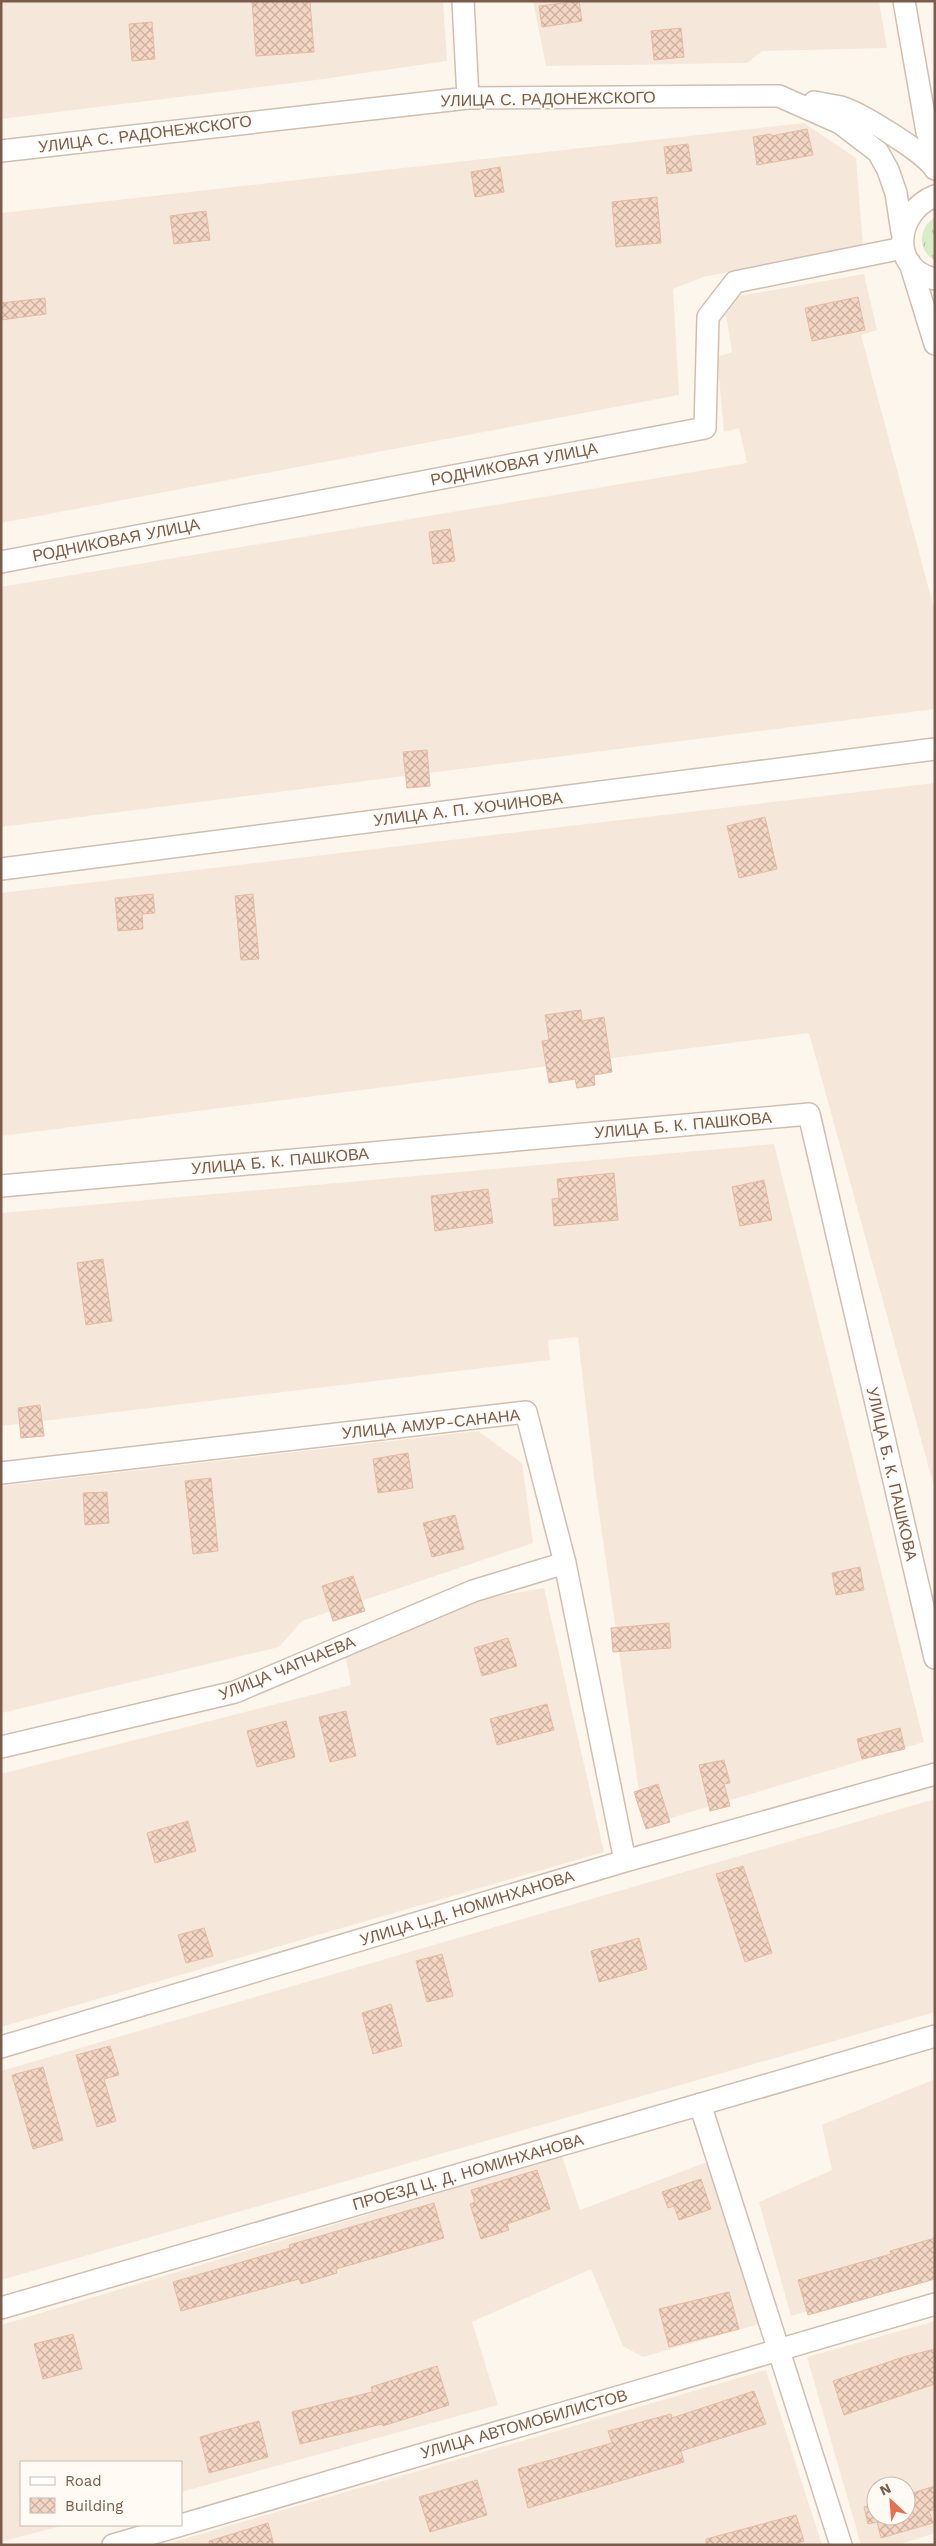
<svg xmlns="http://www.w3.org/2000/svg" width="936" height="2546" viewBox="0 0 936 2546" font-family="'Work Sans',sans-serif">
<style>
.residential{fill:#f5e8da;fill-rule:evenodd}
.grass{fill:url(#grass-tufts)}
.building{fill:url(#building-cross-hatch);stroke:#e6bba3}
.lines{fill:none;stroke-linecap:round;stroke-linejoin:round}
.minor-casing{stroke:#d1beb0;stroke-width:24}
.minor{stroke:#fff;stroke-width:21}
.labels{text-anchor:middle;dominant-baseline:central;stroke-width:4;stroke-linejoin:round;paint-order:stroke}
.street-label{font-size:16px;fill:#7a5c4d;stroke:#fffaf3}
</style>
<defs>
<pattern id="grass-tufts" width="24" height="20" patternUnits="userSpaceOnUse" patternTransform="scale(1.25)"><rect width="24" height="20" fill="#d8ecc9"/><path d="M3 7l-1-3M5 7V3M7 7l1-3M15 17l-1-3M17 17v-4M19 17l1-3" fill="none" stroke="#b4c2a5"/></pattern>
<pattern id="building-cross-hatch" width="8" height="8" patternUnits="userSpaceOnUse" patternTransform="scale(1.25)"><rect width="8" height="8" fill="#f3d5c3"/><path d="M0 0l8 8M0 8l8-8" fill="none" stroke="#cab0a1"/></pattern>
</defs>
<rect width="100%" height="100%" fill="#fdf6ec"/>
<path class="residential" d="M 1,1 L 443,1 L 447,61 L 316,80 L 1,119 Z
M 533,1 L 879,1 L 887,48 L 762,51 L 747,63 L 546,66 Z
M 804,123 L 856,158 L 863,246 L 703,277 L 673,289 L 679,395 L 1,523 L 1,213 Z
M 864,274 L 877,330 L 861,335 L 935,612 L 935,709 L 1,827 L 1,587 L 747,463 L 739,428 L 724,432 L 717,357 L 732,352 L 726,314 L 739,296 Z
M 935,783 L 935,1490 L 809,1033 L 1,1136 L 1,893 Z
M 774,1144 L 924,1742 L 644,1826 L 595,1485 L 578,1337 L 548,1340 L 550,1360 L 1,1426 L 1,1213 Z
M 478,1431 L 522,1463 L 533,1543 L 302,1621 L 279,1647 L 1,1713 L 1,1486 Z
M 544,1588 L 604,1852 L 1,2027 L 1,1774 L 351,1685 L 345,1654 L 469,1601 Z
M 935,1799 L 935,2012 L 1,2280 L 1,2071 Z
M 935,2079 L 935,2274 L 791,2316 L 759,2202 L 832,2170 L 822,2125 Z
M 562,2156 L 580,2210 L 707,2162 L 760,2324 L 643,2357 L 623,2346 L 591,2269 L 472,2322 L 498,2405 L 181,2492 L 181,2462 L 21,2462 L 21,2525 L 64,2525 L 1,2542 L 1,2325 Z
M 935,2321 L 935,2533 L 898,2545 L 861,2545 L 807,2357 ZM 876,2486 L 906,2486 L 906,2516 L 876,2516 Z
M 766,2370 L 822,2545 L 163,2545 Z"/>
<path class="grass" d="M 935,217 L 935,261 C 917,250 918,228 935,217 Z"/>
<path class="building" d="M 252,1 L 310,1 L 314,52 L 256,56 Z
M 579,1 L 582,21 L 542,27 L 539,6 Z
M 152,22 L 155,59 L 132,61 L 129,24 Z
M 681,28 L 684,57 L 654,60 L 651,31 Z
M 807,129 L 813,155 L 757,165 L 753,137 L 771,134 L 771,136 Z
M 688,144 L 692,171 L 667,174 L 664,147 Z
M 500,167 L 504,192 L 475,197 L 471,172 Z
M 657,197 L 661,243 L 616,247 L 612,202 Z
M 206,211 L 210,240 L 174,244 L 170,216 Z
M 858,297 L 865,330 L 812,341 L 805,308 Z
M 45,298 L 46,314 L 1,320 L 1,303 Z
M 450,529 L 455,561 L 433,564 L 429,532 Z
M 427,750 L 430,786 L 407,788 L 403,752 Z
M 765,817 L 777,869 L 739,878 L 727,826 Z
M 153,894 L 155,913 L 142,914 L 143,929 L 118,931 L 115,898 Z
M 253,894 L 259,959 L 241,960 L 235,896 Z
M 581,1010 L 582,1021 L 604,1017 L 612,1072 L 594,1075 L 595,1085 L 577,1088 L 575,1079 L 549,1083 L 542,1041 L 549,1040 L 545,1015 Z
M 614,1173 L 618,1220 L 554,1226 L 552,1199 L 559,1198 L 557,1179 Z
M 764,1180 L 772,1220 L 740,1226 L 732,1187 Z
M 488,1189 L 493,1223 L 435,1231 L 431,1196 Z
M 103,1259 L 112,1321 L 86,1325 L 77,1263 Z
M 40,1405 L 44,1436 L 21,1438 L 18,1408 Z
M 408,1453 L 413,1488 L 378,1493 L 373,1459 Z
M 211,1478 L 218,1551 L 193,1554 L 185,1481 Z
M 107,1492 L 109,1523 L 85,1525 L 83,1493 Z
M 455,1515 L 464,1549 L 432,1557 L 423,1523 Z
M 860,1567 L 864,1590 L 836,1595 L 832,1573 Z
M 353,1576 L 365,1611 L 333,1621 L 322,1586 Z
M 669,1623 L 671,1648 L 613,1652 L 611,1628 Z
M 508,1638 L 517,1666 L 482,1676 L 474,1648 Z
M 547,1704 L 554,1730 L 497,1745 L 490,1719 Z
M 346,1711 L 356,1756 L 330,1762 L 319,1717 Z
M 286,1721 L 295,1757 L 257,1767 L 247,1731 Z
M 900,1728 L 905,1749 L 862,1759 L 857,1739 Z
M 724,1760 L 730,1783 L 724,1784 L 730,1806 L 710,1811 L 699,1765 Z
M 658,1784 L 670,1822 L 646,1829 L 634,1792 Z
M 188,1821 L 196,1851 L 155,1863 L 147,1833 Z
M 743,1866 L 772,1953 L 745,1962 L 716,1874 Z
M 204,1928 L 213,1956 L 186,1963 L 178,1935 Z
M 639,1938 L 647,1969 L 599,1982 L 591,1951 Z
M 442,1954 L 453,1996 L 427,2002 L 416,1961 Z
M 391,2004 L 402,2046 L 373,2054 L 362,2013 Z
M 110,2046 L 119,2075 L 104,2079 L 116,2121 L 97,2127 L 76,2055 Z
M 43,2067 L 63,2140 L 33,2149 L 12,2075 Z
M 537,2170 L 550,2209 L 507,2224 L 509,2230 L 481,2239 L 470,2204 L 475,2202 L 471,2190 Z
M 701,2179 L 711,2209 L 679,2220 L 674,2206 L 668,2208 L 662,2192 Z
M 434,2203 L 444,2238 L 336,2269 L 337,2273 L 301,2284 L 299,2279 L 181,2311 L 173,2282 L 290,2248 L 289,2245 Z
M 935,2238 L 935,2279 L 808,2315 L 798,2280 L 891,2254 L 890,2251 Z
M 729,2292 L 739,2329 L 669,2347 L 659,2309 Z
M 73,2334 L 82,2369 L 43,2379 L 34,2344 Z
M 935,2349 L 935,2384 L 844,2415 L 833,2381 L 903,2357 Z
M 437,2366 L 449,2405 L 383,2426 L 382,2424 L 300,2444 L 292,2412 L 372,2392 L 371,2387 Z
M 754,2391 L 766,2424 L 681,2451 L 684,2462 L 528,2508 L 518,2469 L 612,2443 L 608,2431 L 671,2414 L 672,2418 Z
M 259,2421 L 268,2457 L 209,2473 L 200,2437 Z
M 477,2480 L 487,2515 L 430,2532 L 419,2497 Z
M 935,2486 L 935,2510 L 929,2511 L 933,2523 L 881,2538 L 877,2522 L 868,2524 L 864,2507 L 876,2503 L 876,2516 L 906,2516 L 906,2495 Z
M 796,2515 L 804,2541 L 791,2545 L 706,2545 L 706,2539 Z
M 268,2523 L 274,2545 L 210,2545 L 209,2541 Z"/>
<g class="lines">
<defs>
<path id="minor" d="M 463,1 L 468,98
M 904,1 L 927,132 L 935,154
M 814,102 C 823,104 832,105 841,107 C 859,112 926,153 935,169
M 1,151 L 468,98 L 779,96 L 840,123 L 878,152 L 888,170 L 896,193 L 902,232
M 935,196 C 894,212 890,270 935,279
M 910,263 L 935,344
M 1,562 L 705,428 L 708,317 L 735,282 L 903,248
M 1,869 L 935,749
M 1,1186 L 809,1114 L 935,1658
M 1,1473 L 526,1412 L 565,1563 L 625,1861
M 1,1747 L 235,1692 L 473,1591 L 565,1563
M 1,2047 L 625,1861 L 935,1774
M 700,2104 L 841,2545
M 1,2308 L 935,2036
M 113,2545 L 935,2304"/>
</defs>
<use href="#minor" class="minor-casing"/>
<use href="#minor" class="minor"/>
</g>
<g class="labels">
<g class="street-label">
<text transform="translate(548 99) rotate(-1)">УЛИЦА С. РАДОНЕЖСКОГО</text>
<text transform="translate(145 134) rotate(-7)">УЛИЦА С. РАДОНЕЖСКОГО</text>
<text transform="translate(514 464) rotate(-11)">РОДНИКОВАЯ УЛИЦА</text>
<text transform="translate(116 540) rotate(-11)">РОДНИКОВАЯ УЛИЦА</text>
<text transform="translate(468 809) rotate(-7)">УЛИЦА А. П. ХОЧИНОВА</text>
<text transform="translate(683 1125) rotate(-5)">УЛИЦА Б. К. ПАШКОВА</text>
<text transform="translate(280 1161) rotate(-5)">УЛИЦА Б. К. ПАШКОВА</text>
<text transform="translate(431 1424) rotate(-6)">УЛИЦА АМУР-САНАНА</text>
<text transform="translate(892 1474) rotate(77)">УЛИЦА Б. К. ПАШКОВА</text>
<text transform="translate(287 1668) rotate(-22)">УЛИЦА ЧАПЧАЕВА</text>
<text transform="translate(467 1908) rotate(-17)">УЛИЦА Ц.Д. НОМИНХАНОВА</text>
<text transform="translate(468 2172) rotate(-16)">ПРОЕЗД Ц. Д. НОМИНХАНОВА</text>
<text transform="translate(524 2424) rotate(-16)">УЛИЦА АВТОМОБИЛИСТОВ</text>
</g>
</g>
<rect width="936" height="2546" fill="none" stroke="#7a5c4d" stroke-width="5"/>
<rect x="20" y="2461" width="162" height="65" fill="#fffaf3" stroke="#cabbb1"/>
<rect x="30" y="2477" width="25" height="8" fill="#ffffff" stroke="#cabbb1"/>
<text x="65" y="2486" font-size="15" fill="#7a5c4d">Road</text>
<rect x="30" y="2498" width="25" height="15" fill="url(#building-cross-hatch)" stroke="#cabbb1"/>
<text x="65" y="2511" font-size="15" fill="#7a5c4d">Building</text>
<g transform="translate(891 2501) rotate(334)"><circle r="24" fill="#fffaf3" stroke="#cabbb1"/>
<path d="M0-4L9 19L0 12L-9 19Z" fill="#e76f51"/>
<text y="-8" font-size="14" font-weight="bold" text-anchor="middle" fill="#7a5c4d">N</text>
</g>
</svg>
